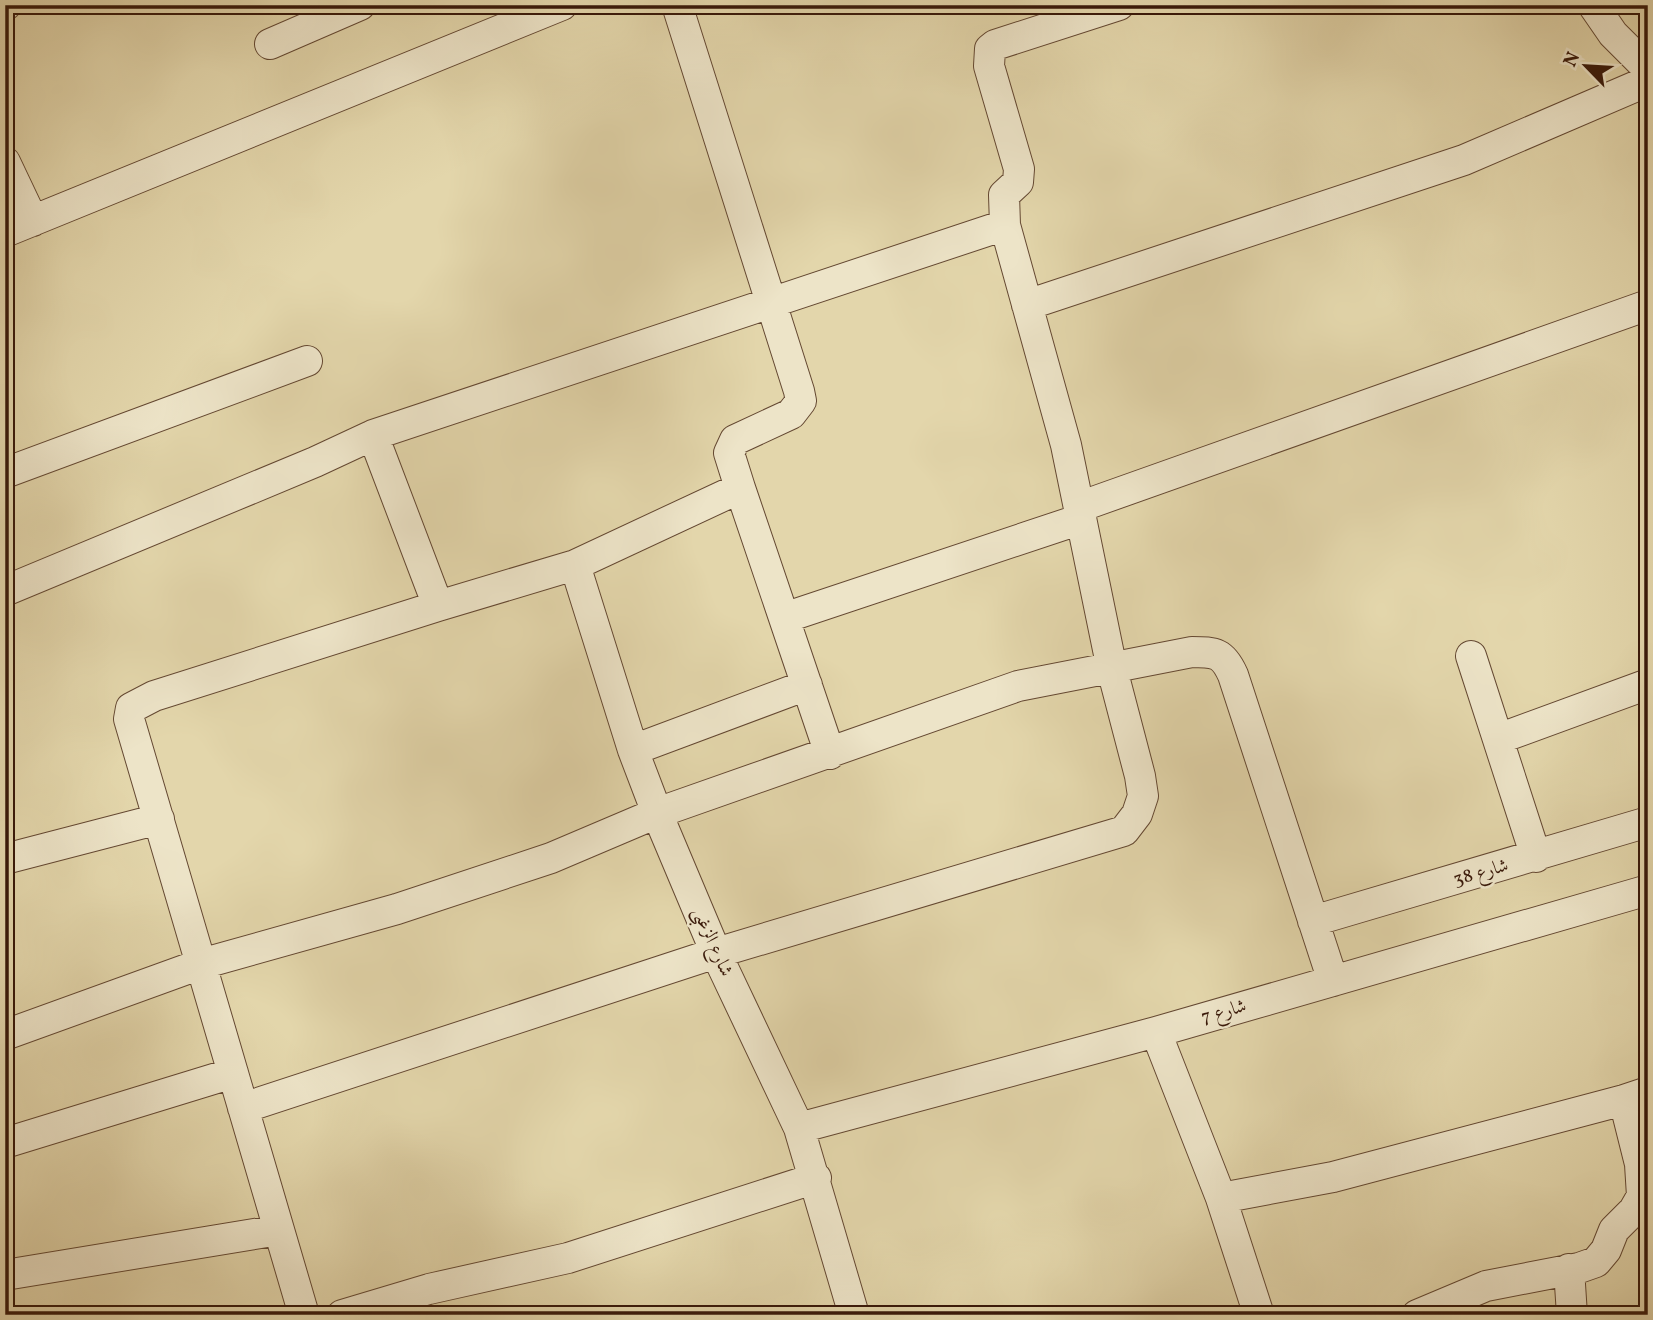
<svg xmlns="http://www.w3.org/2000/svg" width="1653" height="1320" viewBox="0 0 1653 1320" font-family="Vollkorn,Amiri,serif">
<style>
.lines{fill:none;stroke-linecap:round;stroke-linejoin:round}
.minor-casing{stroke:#644832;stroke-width:32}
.minor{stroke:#ede4c8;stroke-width:30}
.labels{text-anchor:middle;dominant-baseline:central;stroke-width:5;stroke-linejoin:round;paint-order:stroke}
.street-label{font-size:19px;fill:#39190a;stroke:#ede4c8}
</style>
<rect width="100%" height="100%" fill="#e3d6ab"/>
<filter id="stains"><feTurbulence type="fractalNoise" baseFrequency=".00286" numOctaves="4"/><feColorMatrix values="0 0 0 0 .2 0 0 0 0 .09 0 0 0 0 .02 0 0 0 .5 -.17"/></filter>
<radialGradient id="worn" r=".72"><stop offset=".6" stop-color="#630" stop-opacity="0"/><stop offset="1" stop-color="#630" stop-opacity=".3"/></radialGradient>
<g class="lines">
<defs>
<path id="minor" d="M 5,5 L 6,5
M 1593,5 L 1613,34 L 1648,69
M 270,44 L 360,5
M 5,162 L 33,221
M 5,232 L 562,5
M 1027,305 L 1464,160 L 1648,81
M 373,435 L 438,606
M 5,473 L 307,361
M 740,488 L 830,754
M 1079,507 L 1648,305
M 575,565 L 633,750 L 657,813 L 716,953 L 799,1128 L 854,1315
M 5,591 L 315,462 L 373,435 L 1005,225
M 784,618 L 1081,519
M 1471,656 L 1536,857
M 1498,739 L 1648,684
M 633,750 L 807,685
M 5,859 L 159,819
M 1313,921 L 1648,822
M 1156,1032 L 1221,1198 L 1259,1315
M 5,1035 L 201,964 L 397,909 L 551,858 L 657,813 L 1018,686 L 1192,652 C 1216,652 1223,653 1233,675 L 1333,981
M 243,1108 L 716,953 L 1124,831 L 1137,814 L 1143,796 L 1140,776 L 1112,669 L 1066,445 L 1005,225 L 1004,195 L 1018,182 L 1019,169 L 989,66 L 990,49 L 995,45 L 1119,5
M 799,1128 L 1156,1032 L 1648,890
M 5,1143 L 233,1073
M 1221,1198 L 1333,1177 L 1624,1100 L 1648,1092
M 1569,1269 L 1572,1315
M 5,1275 L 279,1230
M 304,1315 L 129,719 L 131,708 L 154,696 L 438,606 L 575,565 L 740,488 L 729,453 L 735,440 L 791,414 L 801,401 L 799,391 L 677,5
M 342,1315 L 429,1289 L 568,1258 L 816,1178
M 1417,1315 L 1486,1286 L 1579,1268 L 1596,1262 L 1606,1250 L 1614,1230 L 1634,1210 L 1642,1196 L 1640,1164 L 1624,1100"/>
</defs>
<use href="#minor" class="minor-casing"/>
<use href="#minor" class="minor"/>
</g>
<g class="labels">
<g class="street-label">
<text transform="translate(1481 873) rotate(-16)">شارع 38</text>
<text transform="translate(712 942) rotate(66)">شارع الزغبى</text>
<text transform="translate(1224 1012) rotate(-16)">شارع 7</text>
</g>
</g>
<rect width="1653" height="1320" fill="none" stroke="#e3d6ab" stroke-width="28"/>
<rect x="7" y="7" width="1639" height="1306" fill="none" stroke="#39190a" stroke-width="3.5"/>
<rect x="14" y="14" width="1625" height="1292" fill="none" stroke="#39190a" stroke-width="2"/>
<g transform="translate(1586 66) rotate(295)" stroke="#ede4c8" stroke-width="5" paint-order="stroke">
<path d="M0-5L12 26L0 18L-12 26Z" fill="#39190a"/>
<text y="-10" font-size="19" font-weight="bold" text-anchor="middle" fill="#39190a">N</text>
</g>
<rect width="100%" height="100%" filter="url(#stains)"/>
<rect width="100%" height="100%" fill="url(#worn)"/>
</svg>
